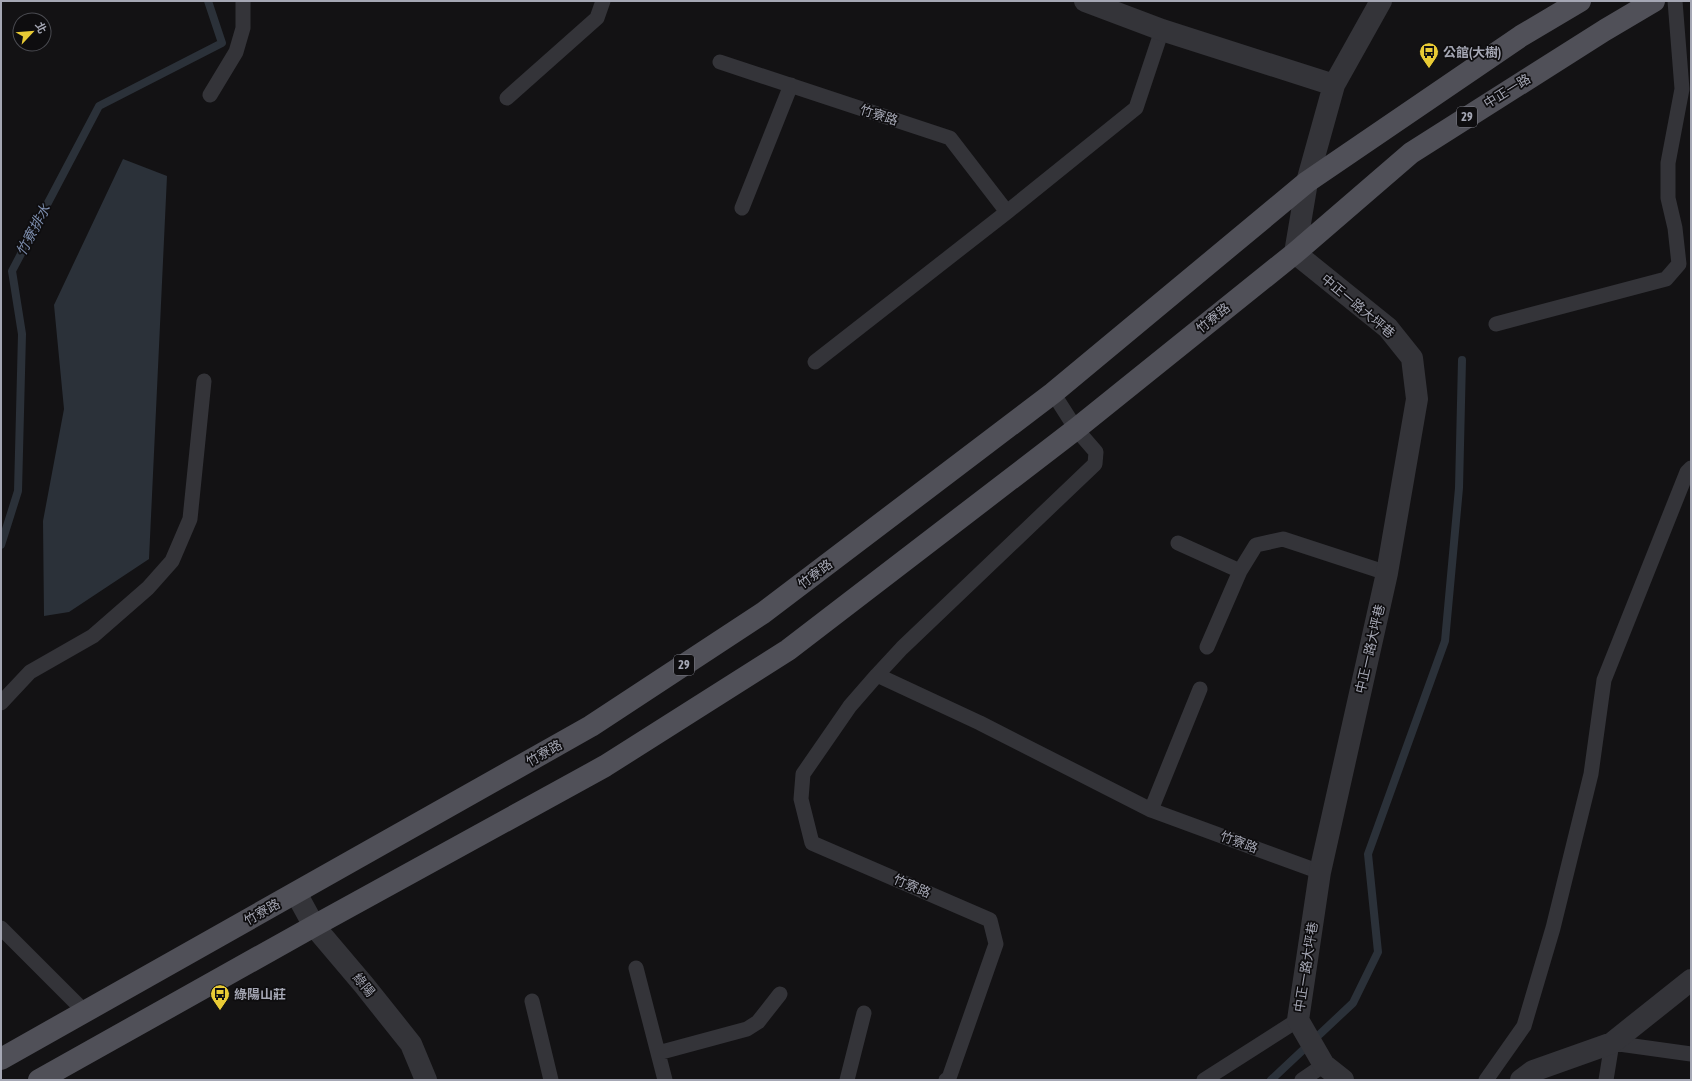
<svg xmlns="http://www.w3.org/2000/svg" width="1692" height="1081" viewBox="0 0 1692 1081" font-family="'Asap Condensed','Noto Sans TC',sans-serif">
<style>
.water{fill:#2b3139}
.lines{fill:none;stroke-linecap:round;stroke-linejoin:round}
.stream{stroke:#2b3139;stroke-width:8}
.service{stroke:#343439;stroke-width:15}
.minor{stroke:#343439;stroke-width:22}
.primary{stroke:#505058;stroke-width:22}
.labels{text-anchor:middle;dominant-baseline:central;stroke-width:3.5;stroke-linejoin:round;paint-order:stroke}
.shield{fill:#0e0d0f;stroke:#787982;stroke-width:1}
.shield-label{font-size:12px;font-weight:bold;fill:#a5a7b4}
.poi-label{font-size:13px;font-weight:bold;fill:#a5a7b4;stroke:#0e0d0f;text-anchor:start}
.street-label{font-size:13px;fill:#a5a7b4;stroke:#0e0d0f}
.water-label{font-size:14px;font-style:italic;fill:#7d8eae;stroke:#0e0d0f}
</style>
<rect width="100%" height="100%" fill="#131214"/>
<path class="water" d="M 123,159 L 167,176 L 149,559 L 69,612 L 44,616 L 43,521 L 64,409 L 54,305 Z"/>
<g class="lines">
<path class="stream" d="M 1,545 L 18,491 L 22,334 L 12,271 L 99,106 L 222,43 L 208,1
M 1271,1080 L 1353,1003 L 1378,952 L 1368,854 L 1445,641 L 1459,488 L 1462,360"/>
<path class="service" d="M 720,62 L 950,138 L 1007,212
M 210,95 L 236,52 L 243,28 L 243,1
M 507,98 L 597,18 L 603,1
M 742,208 L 791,85
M 1496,324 L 1666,279 L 1679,264 L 1675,228 L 1668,198 L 1668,163 L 1682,89 L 1675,1
M 815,362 L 1007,212 L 1136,108 L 1162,30
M 1053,393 L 1076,429 L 1096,452 L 1095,464 L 902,648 L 877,675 L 980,723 L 1151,810 L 1320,872
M 1178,543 L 1240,571
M 1207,647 L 1240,571 L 1256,545 L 1283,539 L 1387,573
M 877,675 L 850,706 L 803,774 L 801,799 L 812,843 L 990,920 L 996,944 L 949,1078 L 946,1080
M 1,703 L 30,672 L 93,636 L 148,588 L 172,561 L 190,519 L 204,381
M 1151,810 L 1200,689
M 1,928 L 85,1012
M 636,968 L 665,1080
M 532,1001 L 551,1080
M 658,1053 L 747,1029 L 758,1022 L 780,994
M 847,1080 L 864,1013
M 1204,1080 L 1298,1020
M 1302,1080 L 1324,1065
M 1486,1080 L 1524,1026 L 1553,928 L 1591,774 L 1604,680 L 1687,472 L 1691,468
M 1606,1080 L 1612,1043 L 1691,1054"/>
<path class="minor" d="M 1085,1 L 1162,30 L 1334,85 L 1307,182 L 1295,253 L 1388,328 L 1412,358 L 1417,399 L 1387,573 L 1320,872 L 1298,1020 L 1324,1065 L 1343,1080
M 1334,85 L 1381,1
M 296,893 L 314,926 L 364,985 L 411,1044 L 426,1080
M 1521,1080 L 1533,1071 L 1612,1043 L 1691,980"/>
<path class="primary" d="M 1,1059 L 591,726 L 763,613 L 1053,393 L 1307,182 L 1521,36 L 1580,1
M 39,1080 L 314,926 L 605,766 L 788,650 L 1076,429 L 1295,253 L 1411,153 L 1605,30 L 1654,1"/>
</g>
<defs>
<symbol id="bus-pin" viewBox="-11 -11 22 30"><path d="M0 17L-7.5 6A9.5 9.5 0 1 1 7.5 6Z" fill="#e9cb35" stroke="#0e0d0f"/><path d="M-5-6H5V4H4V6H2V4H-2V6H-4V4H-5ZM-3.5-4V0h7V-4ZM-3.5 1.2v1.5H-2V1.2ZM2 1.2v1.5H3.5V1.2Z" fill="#111"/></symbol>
</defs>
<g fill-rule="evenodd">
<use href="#bus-pin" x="1418" y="41" width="22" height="30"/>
<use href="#bus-pin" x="209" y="983" width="22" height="30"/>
</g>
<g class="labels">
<g class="shield">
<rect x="1457" y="107" width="20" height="20" rx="3"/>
<rect x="674" y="655" width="20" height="20" rx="3"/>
</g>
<g class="shield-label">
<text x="1467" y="117">29</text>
<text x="684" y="665">29</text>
</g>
<g class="poi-label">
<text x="1443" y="52">公館(大樹)</text>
<text x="234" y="994">綠陽山莊</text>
</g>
<g class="street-label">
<text transform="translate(1507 91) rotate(-32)">中正一路</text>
<text transform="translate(879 115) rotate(18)">竹寮路</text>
<text transform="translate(1358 306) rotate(40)">中正一路大坪巷</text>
<text transform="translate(1213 318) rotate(-39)">竹寮路</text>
<text transform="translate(815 574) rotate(-37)">竹寮路</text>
<text transform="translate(1370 649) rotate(-77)">中正一路大坪巷</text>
<text transform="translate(544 753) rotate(-29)">竹寮路</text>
<text transform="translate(1239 842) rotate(20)">竹寮路</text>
<text transform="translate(912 886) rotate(23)">竹寮路</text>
<text transform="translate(262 912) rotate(-29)">竹寮路</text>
<text transform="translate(1306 967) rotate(-81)">中正一路大坪巷</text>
<text transform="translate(364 985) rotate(51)">綠陽</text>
</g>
<g class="water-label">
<text transform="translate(33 230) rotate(-62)">竹寮排水</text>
</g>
</g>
<rect width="1692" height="1081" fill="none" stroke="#a5a7b4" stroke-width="4"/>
<g transform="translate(32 32) rotate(64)"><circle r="19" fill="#0e0d0f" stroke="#4a4b51"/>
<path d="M0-3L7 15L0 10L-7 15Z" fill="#e9cb35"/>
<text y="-6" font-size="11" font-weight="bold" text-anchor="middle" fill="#a5a7b4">北</text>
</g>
</svg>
